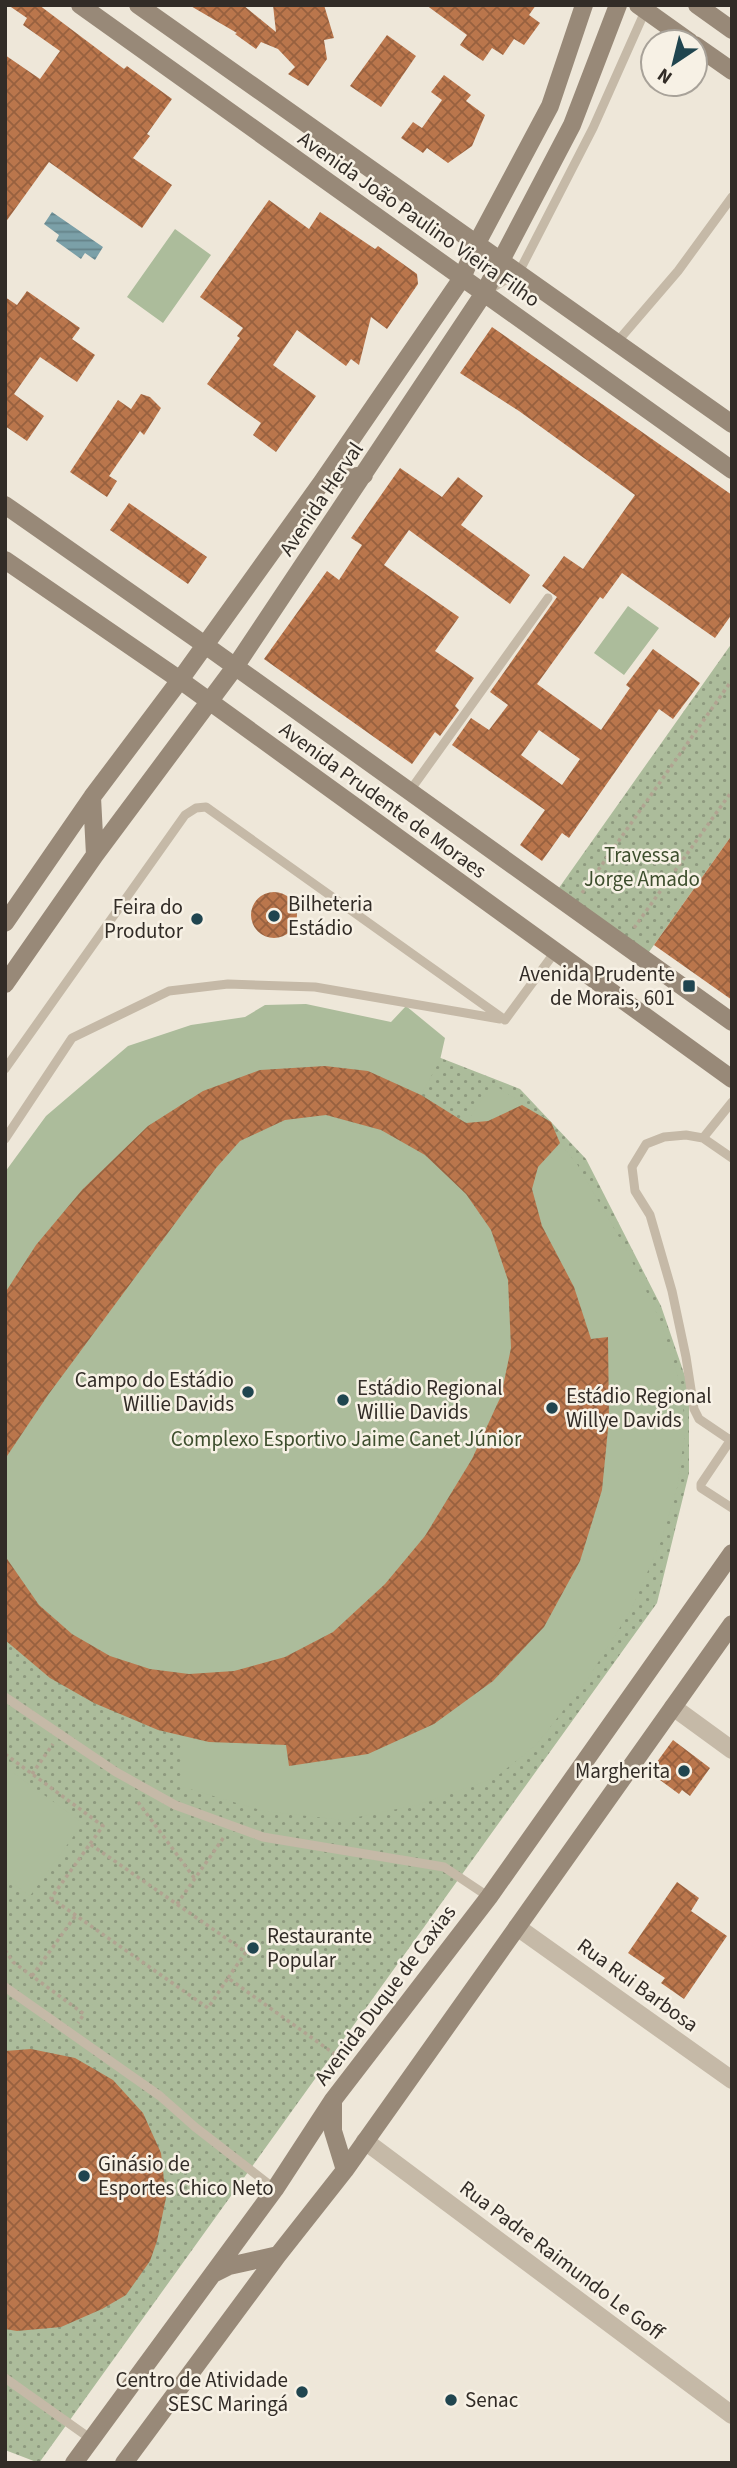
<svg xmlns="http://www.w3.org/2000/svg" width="737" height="2468" viewBox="0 0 737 2468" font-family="'Source Sans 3',sans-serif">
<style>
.park{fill:url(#park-dots)}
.pitch{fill:#acbc9b}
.water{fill:url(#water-rules)}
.building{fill:url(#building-cross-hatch);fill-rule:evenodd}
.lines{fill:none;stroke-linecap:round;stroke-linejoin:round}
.path{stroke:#b1a391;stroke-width:3.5;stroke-dasharray:3.5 3.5;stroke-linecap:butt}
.service{stroke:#c5b9a7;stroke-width:9}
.minor{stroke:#c5b9a7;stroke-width:18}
.secondary{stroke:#988978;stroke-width:18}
.poi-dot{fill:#20454f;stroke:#f7f1e5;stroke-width:2.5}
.labels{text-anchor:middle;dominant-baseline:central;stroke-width:5;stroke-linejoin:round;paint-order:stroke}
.street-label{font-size:21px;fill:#322c27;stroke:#f7f1e5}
.park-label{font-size:21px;fill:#3d4e2d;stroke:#f7f1e5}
.poi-label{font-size:21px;fill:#322c27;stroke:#f7f1e5;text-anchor:start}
</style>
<defs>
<pattern id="park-dots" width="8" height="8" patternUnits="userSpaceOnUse" patternTransform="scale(1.75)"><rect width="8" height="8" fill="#acbc9b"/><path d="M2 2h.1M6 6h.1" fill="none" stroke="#8d997e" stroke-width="1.8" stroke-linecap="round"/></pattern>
<pattern id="water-rules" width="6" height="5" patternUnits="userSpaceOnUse" patternTransform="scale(1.75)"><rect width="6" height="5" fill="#7ba0a8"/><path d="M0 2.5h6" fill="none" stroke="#658389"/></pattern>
<pattern id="building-cross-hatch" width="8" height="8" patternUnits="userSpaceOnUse" patternTransform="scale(1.75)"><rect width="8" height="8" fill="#ba764c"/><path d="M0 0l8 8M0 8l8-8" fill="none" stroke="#98613f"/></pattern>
</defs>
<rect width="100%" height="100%" fill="#eee7d9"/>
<path class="park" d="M 732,643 L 732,835 L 644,959 L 554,895 Z
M 410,1046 L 520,1089 L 586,1159 L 661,1306 L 689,1388 L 689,1473 L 657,1603 L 39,2463 L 5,2450 L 5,1203 Z"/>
<path class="pitch" d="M 175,229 L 211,255 L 163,323 L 127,297 Z
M 628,606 L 659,628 L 624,675 L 594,653 Z
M 306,1004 L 391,1022 L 406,1006 L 445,1038 L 440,1060 L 421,1095 L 466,1123 L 493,1084 L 551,1122 L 560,1143 L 577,1164 L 627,1251 L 660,1320 L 677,1374 L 686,1426 L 677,1488 L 661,1541 L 631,1610 L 587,1680 L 537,1744 L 495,1778 L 417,1805 L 343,1820 L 264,1811 L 183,1787 L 183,1736 L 158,1730 L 50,1678 L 5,1640 L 5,1172 L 46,1116 L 128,1046 L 191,1025 L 245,1017 L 265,1005 Z
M 5,1767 L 83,1823 L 30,1896 L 5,1878 Z"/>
<path class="water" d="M 52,212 L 103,247 L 95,260 L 85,253 L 81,259 L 56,241 L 59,235 L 44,224 Z"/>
<path class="building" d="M 8,5 L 39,5 L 124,69 L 127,66 L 172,99 L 147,134 L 150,136 L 133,158 L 172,185 L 142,228 L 49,162 L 5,223 L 5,55 L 40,79 L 60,51 L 23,25 L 27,18 Z
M 189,5 L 243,5 L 276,32 L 273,5 L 324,5 L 334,38 L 324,40 L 327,59 L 308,86 L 288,74 L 295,67 L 278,49 L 261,42 L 256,49 L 235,34 L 237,33 Z
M 426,5 L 536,5 L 529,15 L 540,23 L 524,45 L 514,39 L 503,55 L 492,48 L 483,61 L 460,45 L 467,35 Z
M 387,35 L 416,56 L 381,107 L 350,86 Z
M 444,75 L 471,95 L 466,101 L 485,115 L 472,146 L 448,163 L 427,148 L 423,153 L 401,138 L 413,122 L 422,128 L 442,100 L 431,92 Z
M 269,200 L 309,229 L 320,212 L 375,249 L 378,246 L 417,274 L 418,284 L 387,329 L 371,317 L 359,365 L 351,359 L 346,366 L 297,330 L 273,365 L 316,396 L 276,452 L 253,435 L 261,423 L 207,384 L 240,338 L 237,336 L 243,328 L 200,297 Z
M 27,291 L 80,328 L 72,339 L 95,355 L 77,382 L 40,357 L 14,394 L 44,416 L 27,441 L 5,426 L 5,297 L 17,305 Z
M 492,327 L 732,495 L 732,614 L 715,638 L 622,573 L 603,599 L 600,597 L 537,684 L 601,730 L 630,688 L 626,685 L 653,649 L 700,683 L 673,719 L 659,709 L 569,838 L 562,833 L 542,861 L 520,845 L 545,810 L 452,745 L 471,718 L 489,730 L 508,705 L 490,692 L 557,597 L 542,586 L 564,556 L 583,569 L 635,495 L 519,411 L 460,373 ZM 539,730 L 580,759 L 562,785 L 521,755 Z
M 141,394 L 150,397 L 161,408 L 144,435 L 140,431 L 109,476 L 117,481 L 107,497 L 70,472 L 118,400 L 131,409 Z
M 400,468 L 442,497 L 458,477 L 483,496 L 461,525 L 530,575 L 510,604 L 409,530 L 384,565 L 459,617 L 435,651 L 474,678 L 455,706 L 459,710 L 440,736 L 435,732 L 412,764 L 264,659 L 327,571 L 339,580 L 362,545 L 351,538 Z
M 129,503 L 207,557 L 188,584 L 110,530 Z
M 732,835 L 732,1000 L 654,945 Z
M251 915a23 23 0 1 1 46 0a23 23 0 1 1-46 0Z
M 325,1066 L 368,1071 L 421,1095 L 466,1123 L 488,1121 L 522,1105 L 551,1122 L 560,1143 L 538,1167 L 532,1189 L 542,1226 L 574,1287 L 591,1339 L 608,1337 L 609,1419 L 602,1490 L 580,1561 L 544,1627 L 493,1681 L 434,1724 L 368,1754 L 289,1766 L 286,1745 L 209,1742 L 158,1730 L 94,1703 L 50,1678 L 5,1640 L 5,1556 L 39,1605 L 72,1634 L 110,1656 L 150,1669 L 189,1674 L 234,1671 L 285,1657 L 333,1632 L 385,1584 L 425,1536 L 472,1459 L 501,1396 L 511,1348 L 508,1280 L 491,1230 L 466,1194 L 425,1155 L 381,1130 L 326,1115 L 285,1120 L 240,1141 L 216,1168 L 48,1395 L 5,1459 L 5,1293 L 36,1245 L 82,1190 L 148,1126 L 203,1091 L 260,1070 Z
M 673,1740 L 710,1768 L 690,1796 L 682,1790 L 679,1794 L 660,1780 L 665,1774 L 654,1766 Z
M 677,1882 L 699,1898 L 691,1911 L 727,1936 L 684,1999 L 661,1983 L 665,1978 L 628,1953 Z
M 31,2049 L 75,2058 L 113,2080 L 143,2113 L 161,2153 L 166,2198 L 157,2241 L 150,2261 L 126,2295 L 102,2309 L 61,2327 L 17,2331 L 5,2329 L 5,2051 Z"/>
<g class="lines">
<path class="path" d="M 582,893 L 732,680
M 634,928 L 732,791
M 5,1754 L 103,1826 L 90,1844
M 32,1774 L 53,1744
M 138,1802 L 195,1879
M 177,1904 L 224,1837
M 5,1950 L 13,1962 L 84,2014 L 78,2023
M 32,1976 L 76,1915
M 228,1978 L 246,1952 L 90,1844 L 51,1898 L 208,2008 L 228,1978 L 343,2060"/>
<path class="service" d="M 490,289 L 519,272 L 593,128 L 646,9
M 617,342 L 678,271 L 732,197
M 409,792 L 548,598
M 5,1069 L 185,815 L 196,808 L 206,807 L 505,1020 L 555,952
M 703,1138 L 732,1102
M 5,1139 L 72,1038 L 169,991 L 228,984 L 315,987 L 500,1019
M 732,1438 L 701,1484 L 701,1488 L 732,1508
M 730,1440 L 699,1419 L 694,1409 L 686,1357 L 672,1291 L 650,1215 L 635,1191 L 632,1167 L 646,1144 L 664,1137 L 686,1135 L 703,1138 L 732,1158
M 5,1697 L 116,1772 L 175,1805 L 263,1837 L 444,1867 L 489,1897
M 5,1987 L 160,2096 L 195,2127 L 275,2189
M 5,2378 L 91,2439"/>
<path class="minor" d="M 673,1707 L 732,1750
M 517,1927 L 732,2080
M 365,2141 L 732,2415"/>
<path class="secondary" d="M 80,5 L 732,470
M 138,5 L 732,424
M 638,5 L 690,42
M 697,5 L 732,30
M 695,45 L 732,71
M 322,482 L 364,475
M 5,505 L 205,645 L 732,1022
M 5,560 L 180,680 L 732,1079
M 92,797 L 95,855
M 5,923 L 92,797 L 180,680 L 322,482 L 462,278 L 477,243 L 550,106 L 584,5
M 5,984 L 95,855 L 235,667 L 484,293 L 572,125 L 618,5
M 333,2100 L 333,2131 L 345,2170
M 215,2273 L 229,2266 L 278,2255
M 74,2463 L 275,2189 L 333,2100 L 489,1897 L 732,1553
M 124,2463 L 278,2255 L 345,2170 L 732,1624"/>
</g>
<g class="poi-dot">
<circle cx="274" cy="916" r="7"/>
<circle cx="197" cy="919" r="7"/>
<rect x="682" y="979" width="14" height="14" rx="3.5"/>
<circle cx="248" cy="1392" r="7"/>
<circle cx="343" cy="1400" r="7"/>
<circle cx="552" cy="1408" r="7"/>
<circle cx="684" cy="1771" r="7"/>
<circle cx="253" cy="1948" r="7"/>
<circle cx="84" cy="2176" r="7"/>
<circle cx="302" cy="2392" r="7"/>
<circle cx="451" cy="2400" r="7"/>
</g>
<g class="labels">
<g class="street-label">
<text transform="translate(419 219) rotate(35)">Avenida João Paulino Vieira Filho</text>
<text transform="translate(321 499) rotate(-56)">Avenida Herval</text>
<text transform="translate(383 800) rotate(36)">Avenida Prudente de Moraes</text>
<text transform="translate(638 1985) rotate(36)">Rua Rui Barbosa</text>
<text transform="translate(385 1995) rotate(-53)">Avenida Duque de Caxias</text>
<text transform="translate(562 2260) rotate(37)">Rua Padre Raimundo Le Goff</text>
</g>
<g class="park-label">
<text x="642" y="855">Travessa<tspan x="642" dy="24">Jorge Amado</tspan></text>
<text x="346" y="1439">Complexo Esportivo Jaime Canet Júnior</text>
</g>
<g class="poi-label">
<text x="288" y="904">Bilheteria<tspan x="288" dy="24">Estádio</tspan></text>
<text x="183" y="907" text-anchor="end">Feira do<tspan x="183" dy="24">Produtor</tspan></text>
<text x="675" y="974" text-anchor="end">Avenida Prudente<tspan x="675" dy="24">de Morais, 601</tspan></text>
<text x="234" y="1380" text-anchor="end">Campo do Estádio<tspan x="234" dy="24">Willie Davids</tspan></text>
<text x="357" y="1388">Estádio Regional<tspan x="357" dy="24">Willie Davids</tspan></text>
<text x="566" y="1396">Estádio Regional<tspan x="566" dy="24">Willye Davids</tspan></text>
<text x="670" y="1771" text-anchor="end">Margherita</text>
<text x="267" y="1936">Restaurante<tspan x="267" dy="24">Popular</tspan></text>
<text x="98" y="2164">Ginásio de<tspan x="98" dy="24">Esportes Chico Neto</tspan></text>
<text x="288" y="2380" text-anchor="end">Centro de Atividade<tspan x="288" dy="24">SESC Maringá</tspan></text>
<text x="465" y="2400">Senac</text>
</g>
</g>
<rect width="737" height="2468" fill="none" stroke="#322c27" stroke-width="14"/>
<g transform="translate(674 63) rotate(215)"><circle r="33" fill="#f7f1e5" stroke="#a8a299" stroke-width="2"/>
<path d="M0-5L12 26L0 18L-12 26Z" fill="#20454f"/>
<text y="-10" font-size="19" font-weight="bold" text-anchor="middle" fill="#322c27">N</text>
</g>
</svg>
